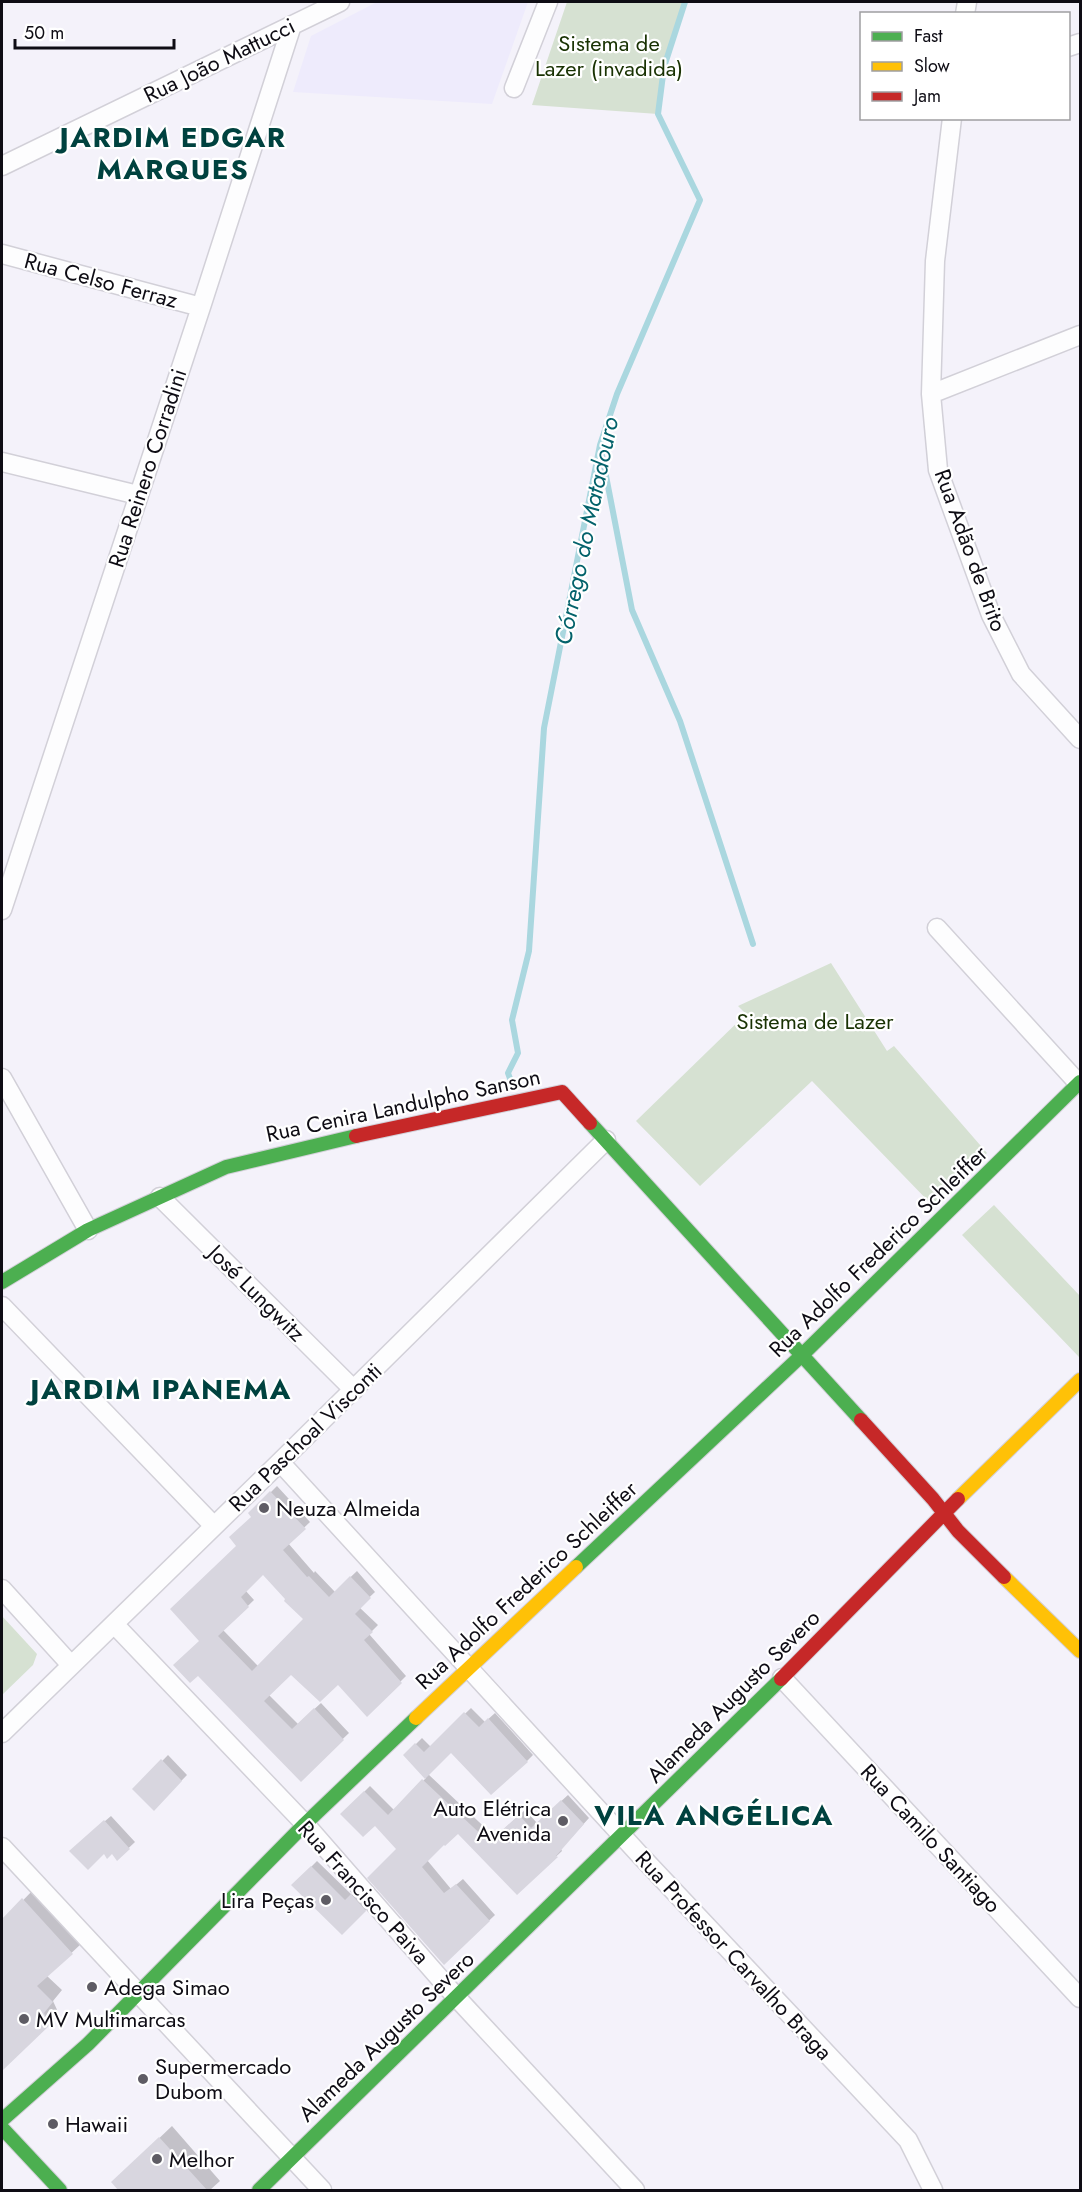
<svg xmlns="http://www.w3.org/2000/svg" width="1082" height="2192" viewBox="0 0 1082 2192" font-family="Jost,sans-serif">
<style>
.built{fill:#eeebfc}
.green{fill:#d6e1d2}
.shadow{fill:#0003;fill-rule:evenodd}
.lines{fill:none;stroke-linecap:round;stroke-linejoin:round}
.stream{stroke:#aad7df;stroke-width:6}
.building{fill:#d8d6df;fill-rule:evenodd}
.street-casing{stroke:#d2d0d8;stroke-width:21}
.fast-casing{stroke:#d2d0d8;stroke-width:16}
.slow-casing{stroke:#d2d0d8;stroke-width:16}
.jam-casing{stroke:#d2d0d8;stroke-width:16}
.street{stroke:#fdfdfe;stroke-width:18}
.fast{stroke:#4caf50;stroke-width:14}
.slow{stroke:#ffc107;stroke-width:14}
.jam{stroke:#c62828;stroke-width:14}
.poi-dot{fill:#5e5c64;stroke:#fff;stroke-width:2}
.labels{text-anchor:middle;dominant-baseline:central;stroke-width:4.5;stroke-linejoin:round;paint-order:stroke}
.park-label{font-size:22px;fill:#193203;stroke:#fff}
.street-label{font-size:22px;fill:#0e0c14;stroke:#fff}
.poi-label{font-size:22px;fill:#0e0c14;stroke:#fff;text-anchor:start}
.water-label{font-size:24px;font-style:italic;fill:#03626b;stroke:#fff}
.district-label{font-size:28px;font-weight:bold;letter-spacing:1.5px;fill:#00423f;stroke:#fff}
</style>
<rect width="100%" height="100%" fill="#f4f2fa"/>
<path class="built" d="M 377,2 L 528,2 L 492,104 L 293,92 L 311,36 Z"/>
<path class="green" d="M 567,2 L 685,2 L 664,67 L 658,114 L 532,105 Z
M 831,963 L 887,1051 L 894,1046 L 987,1153 L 932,1205 L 812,1081 L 700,1186 L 636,1121 L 746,1014 L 738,1006 Z
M 994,1205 L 1080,1296 L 1080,1356 L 1079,1357 L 962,1235 Z
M 2,1616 L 37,1654 L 33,1665 L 2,1695 Z"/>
<path class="shadow" d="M 277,1486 L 310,1522 L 288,1543 L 314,1573 L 315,1571 L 335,1592 L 357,1571 L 375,1592 L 359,1607 L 378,1625 L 369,1634 L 406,1676 L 367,1715 L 338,1683 L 291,1672 L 268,1694 L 298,1724 L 321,1703 L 349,1733 L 301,1779 L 201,1641 L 238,1546 L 253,1517 L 250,1513 ZM 263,1572 L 305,1619 L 258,1666 L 223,1630 L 254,1600 L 245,1590 Z
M 471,1708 L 485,1722 L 495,1713 L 533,1755 L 527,1761 L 451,1750 L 428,1774 L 495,1837 L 525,1810 L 537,1823 L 568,1795 L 589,1818 L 561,1849 L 562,1851 L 517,1893 L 458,1832 L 444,1843 L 427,1860 L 451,1889 L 463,1879 L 495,1915 L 444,1963 L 398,1849 L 375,1824 L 342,1814 L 370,1786 L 394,1810 L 426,1778 L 405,1755 L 422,1738 L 431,1747 Z
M 168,1755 L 187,1775 L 154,1809 L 135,1789 Z
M 111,1816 L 135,1842 L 117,1859 L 112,1852 L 77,1845 Z
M 317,1861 L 352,1895 L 358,1889 L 371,1905 L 342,1933 L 293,1885 Z
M 34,1889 L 82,1943 L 47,1976 L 62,1990 L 53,2001 L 59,2014 L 6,2065 L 2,2061 L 2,1922 Z
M 172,2126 L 220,2181 L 210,2190 L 121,2190 L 113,2182 Z"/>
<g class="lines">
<path class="stream" d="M 601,450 L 632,610 L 680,721 L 753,944
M 512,1084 L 508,1073 L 518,1053 L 512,1020 L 529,951 L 544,728 L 600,445 L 617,394 L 700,200 L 658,114 L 664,67 L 685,2"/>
</g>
<path class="building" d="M 270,1491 L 306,1529 L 283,1550 L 307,1577 L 309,1576 L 329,1597 L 350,1576 L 371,1598 L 355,1614 L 373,1632 L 364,1640 L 402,1683 L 367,1717 L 338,1685 L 320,1702 L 291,1675 L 264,1701 L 292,1729 L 314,1708 L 344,1740 L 301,1782 L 198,1676 L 190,1683 L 173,1665 L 199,1641 L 170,1609 L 236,1546 L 229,1537 L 251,1517 L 248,1513 ZM 263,1575 L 285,1599 L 284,1601 L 303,1619 L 252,1671 L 218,1636 L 249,1607 L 241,1597 Z
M 464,1712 L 479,1727 L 488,1718 L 528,1762 L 491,1795 L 451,1753 L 425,1779 L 403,1755 L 415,1743 L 424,1752 Z
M 161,1759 L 182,1781 L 154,1811 L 132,1789 Z
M 422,1779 L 489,1842 L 519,1815 L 531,1828 L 561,1800 L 584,1824 L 556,1856 L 558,1857 L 517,1895 L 458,1834 L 445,1846 L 444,1845 L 422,1867 L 444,1893 L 456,1884 L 490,1921 L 444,1965 L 367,1878 L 396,1849 L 375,1826 L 363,1837 L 340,1814 L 364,1791 L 388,1815 Z
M 104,1820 L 130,1849 L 117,1861 L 112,1854 L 107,1859 L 104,1854 L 88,1870 L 69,1851 Z
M 311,1866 L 345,1900 L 351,1894 L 366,1911 L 342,1935 L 291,1885 Z
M 22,1898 L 73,1954 L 37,1986 L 53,2002 L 44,2013 L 50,2025 L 2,2071 L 2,1919 Z
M 159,2137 L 207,2190 L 118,2190 L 111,2182 Z"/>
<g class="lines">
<defs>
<path id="street" d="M 965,14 L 967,2
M 1068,47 L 1080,43
M 514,88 L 548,2
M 952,118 L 935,261 L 931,394 L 938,470 L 991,615 L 1021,674 L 1080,739
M 2,166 L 340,2
M 2,254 L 201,307
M 931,394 L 1080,335
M 2,462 L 138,495
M 2,910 L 201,307 L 292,25
M 937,928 L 1079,1084
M 2,1078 L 88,1230
M 160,1197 L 354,1390
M 2,1306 L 214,1526
M 280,1462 L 638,1853 L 908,2140 L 933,2190
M 2,1589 L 71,1665
M 114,1624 L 305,1824 L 457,1998 L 635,2190
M 782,1678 L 1080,1998
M 2,1733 L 280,1462 L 606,1140
M 2,1847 L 322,2190"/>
<path id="fast" d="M 590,1123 L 861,1420
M 2,1282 L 88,1230 L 226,1167 L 356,1136
M 576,1567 L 801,1356 L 1080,1082
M 2,2120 L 88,2044 L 305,1824 L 416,1718
M 2,2128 L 60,2190
M 259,2190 L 781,1679"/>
<path id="slow" d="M 958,1499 L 1080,1380
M 1004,1577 L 1080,1651
M 416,1718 L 576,1567"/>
<path id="jam" d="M 356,1136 L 562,1092 L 590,1123
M 861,1420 L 933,1499 L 958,1531 L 1004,1577
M 781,1679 L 958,1499"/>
</defs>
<use href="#street" class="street-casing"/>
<use href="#fast" class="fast-casing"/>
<use href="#slow" class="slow-casing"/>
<use href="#jam" class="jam-casing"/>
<use href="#street" class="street"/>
<use href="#fast" class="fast"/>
<use href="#slow" class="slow"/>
<use href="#jam" class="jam"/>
</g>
<g class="poi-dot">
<circle cx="264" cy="1508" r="6"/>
<circle cx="563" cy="1821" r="6"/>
<circle cx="326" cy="1900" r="6"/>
<circle cx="92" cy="1987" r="6"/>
<circle cx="24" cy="2019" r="6"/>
<circle cx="143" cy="2079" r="6"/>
<circle cx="53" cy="2124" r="6"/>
<circle cx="157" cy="2159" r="6"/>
</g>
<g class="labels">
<g class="park-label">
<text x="609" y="43">Sistema de<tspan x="609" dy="25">Lazer (invadida)</tspan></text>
<text x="815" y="1021">Sistema de Lazer</text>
</g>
<g class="street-label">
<text transform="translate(219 60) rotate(-26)">Rua João Mattucci</text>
<text transform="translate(101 280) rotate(15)">Rua Celso Ferraz</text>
<text transform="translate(147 468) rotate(-72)">Rua Reinero Corradini</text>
<text transform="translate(971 550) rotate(70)">Rua Adão de Brito</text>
<text transform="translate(403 1105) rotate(-12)">Rua Cenira Landulpho Sanson</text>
<text transform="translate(878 1251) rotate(-44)">Rua Adolfo Frederico Schleiffer</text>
<text transform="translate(257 1293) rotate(45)">José Lungwitz</text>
<text transform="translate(305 1437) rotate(-44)">Rua Paschoal Visconti</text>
<text transform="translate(526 1585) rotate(-43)">Rua Adolfo Frederico Schleiffer</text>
<text transform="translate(733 1696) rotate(-45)">Alameda Augusto Severo</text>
<text transform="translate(931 1838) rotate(47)">Rua Camilo Santiago</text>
<text transform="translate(364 1892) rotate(48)">Rua Francisco Paiva</text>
<text transform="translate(734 1955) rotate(47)">Rua Professor Carvalho Braga</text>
<text transform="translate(386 2036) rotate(-44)">Alameda Augusto Severo</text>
</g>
<g class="poi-label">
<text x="276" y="1508">Neuza Almeida</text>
<text x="551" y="1808" text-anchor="end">Auto Elétrica<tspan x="551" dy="25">Avenida</tspan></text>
<text x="314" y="1900" text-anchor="end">Lira Peças</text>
<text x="104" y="1987">Adega Simao</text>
<text x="36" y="2019">MV Multimarcas</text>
<text x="155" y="2066">Supermercado<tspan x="155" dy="25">Dubom</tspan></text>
<text x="65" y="2124">Hawaii</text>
<text x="169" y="2159">Melhor</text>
</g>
<g class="water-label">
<text transform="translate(586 531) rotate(-78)">Córrego do Matadouro</text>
</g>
<g class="district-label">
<text x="173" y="137">JARDIM EDGAR<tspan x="173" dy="32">MARQUES</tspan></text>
<text x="161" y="1389">JARDIM IPANEMA</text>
<text x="714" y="1815">VILA ANGÉLICA</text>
</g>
</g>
<rect width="1082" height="2192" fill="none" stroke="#0e0c14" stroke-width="6"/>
<rect x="860" y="12" width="210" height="108" fill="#ffffff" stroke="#9f9ea1" stroke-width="1.5"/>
<rect x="872" y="32" width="30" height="9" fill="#4caf50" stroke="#9f9ea1" stroke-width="1.5"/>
<text x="914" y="42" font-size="18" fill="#0e0c14">Fast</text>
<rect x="872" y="62" width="30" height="9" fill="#ffc107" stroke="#9f9ea1" stroke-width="1.5"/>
<text x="914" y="72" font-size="18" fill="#0e0c14">Slow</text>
<rect x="872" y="92" width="30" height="9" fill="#c62828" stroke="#9f9ea1" stroke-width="1.5"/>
<text x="914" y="102" font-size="18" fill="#0e0c14">Jam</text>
<path d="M15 39v9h159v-9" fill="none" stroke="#0e0c14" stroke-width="3"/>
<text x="24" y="39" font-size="18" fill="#0e0c14" stroke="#ffffff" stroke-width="4.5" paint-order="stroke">50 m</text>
</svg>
